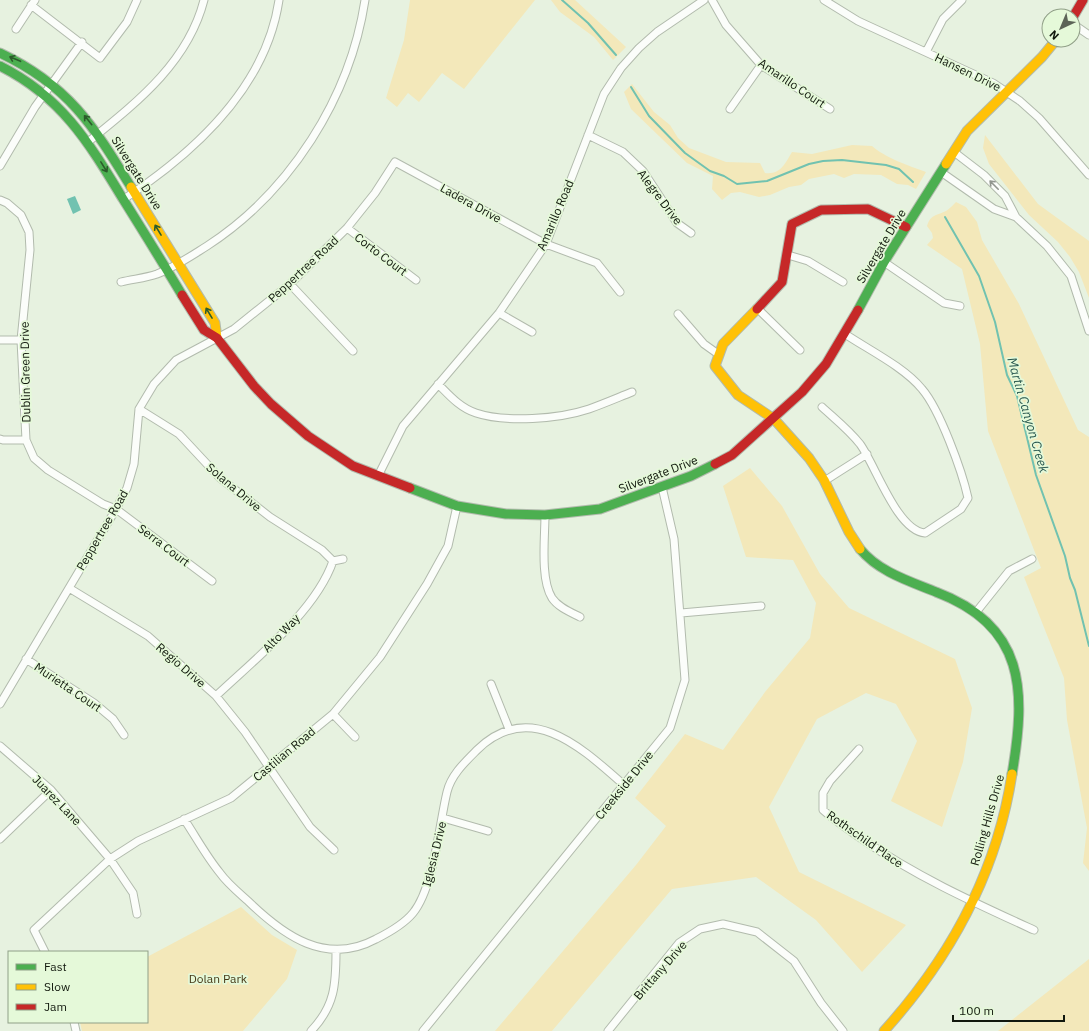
<svg xmlns="http://www.w3.org/2000/svg" width="1089" height="1031" viewBox="0 0 1089 1031" font-family="'IBM Plex Sans',sans-serif">
<style>
.green{fill:#f3e8ba}
.water{fill:#71c2b0}
.lines{fill:none;stroke-linecap:round;stroke-linejoin:round}
.stream{stroke:#71c2b0;stroke-width:2}
.street-casing{stroke:#b2bbad;stroke-width:9}
.fast-casing{stroke:#b2bbad;stroke-width:11}
.slow-casing{stroke:#b2bbad;stroke-width:11}
.jam-casing{stroke:#b2bbad;stroke-width:11}
.street{stroke:#fbfdfa;stroke-width:7}
.fast{stroke:#4caf50;stroke-width:9}
.slow{stroke:#ffc107;stroke-width:9}
.jam{stroke:#c62828;stroke-width:9}
.oneway{stroke:#2c5c2b}
.oneway2{stroke:#92968f}
.labels{text-anchor:middle;dominant-baseline:central;stroke-width:3.5;stroke-linejoin:round;paint-order:stroke}
.street-label{font-size:12px;fill:#11180d;stroke:#e5f9d9}
.park-label{font-size:12px;fill:#473917;stroke:#e5f9d9}
.water-label{font-size:13px;font-style:italic;fill:#29584f;stroke:#e5f9d9}
</style>
<rect width="100%" height="100%" fill="#e7f2e0"/>
<path class="green" d="M 410,0 L 535,0 L 464,89 L 442,73 L 419,102 L 408,93 L 397,107 L 386,98 L 404,40 Z
M 551,0 L 575,0 L 626,47 L 613,60 L 594,37 L 560,12 Z
M 632,84 L 654,112 L 670,125 L 678,138 L 689,148 L 726,162 L 760,163 L 765,173 C 780,175 785,164 792,152 L 812,154 L 852,145 L 872,146 C 884,157 909,166 926,172 L 916,189 L 908,185 L 897,184 L 881,175 L 854,174 L 844,178 L 834,174 L 809,179 L 801,185 L 789,187 L 770,195 L 759,197 L 740,192 L 731,193 L 722,200 L 712,189 L 713,176 L 687,163 L 631,109 L 624,92 Z
M 985,135 L 1038,204 L 1089,241 L 1089,298 L 1079,272 L 1070,257 L 1058,242 L 1029,215 L 989,164 L 983,148 Z
M 956,202 L 966,207 L 977,222 L 982,240 L 1019,304 L 1078,430 L 1089,437 L 1089,871 L 1083,863 L 1087,828 L 1067,720 L 1064,678 L 1024,577 L 1041,568 L 988,431 L 980,344 L 962,269 L 927,245 L 933,238 L 932,233 L 927,226 C 931,214 936,216 946,211 C 949,209 953,205 956,202 Z
M 750,468 L 782,506 L 820,574 L 849,608 L 955,659 L 972,708 L 963,762 L 942,827 L 891,801 L 917,741 L 896,704 L 866,693 L 817,719 L 769,807 L 799,872 L 906,925 L 862,972 L 816,920 L 756,877 L 672,889 L 552,1031 L 495,1031 L 636,865 L 666,826 L 635,798 L 685,734 L 723,750 L 765,692 L 810,638 L 816,603 L 793,560 L 746,557 L 723,486 Z
M 241,907 L 272,935 L 297,950 L 287,979 L 243,1031 L 82,1031 L 80,1022 L 147,1022 L 147,957 Z
M 1089,959 L 1089,1031 L 998,1031 Z"/>
<path class="water" d="M 75,196 L 81,210 L 73,214 L 67,199 Z"/>
<g class="lines">
<path class="stream" d="M 562,0 L 588,23 L 616,55
M 631,87 L 649,116 L 685,153 L 710,171 L 724,176 L 737,184 L 767,181 L 809,164 L 823,161 L 842,160 L 886,165 L 899,169 L 913,182
M 945,217 L 979,276 L 995,322 L 1007,375 L 1017,396 L 1036,475 L 1065,556 L 1070,578 L 1075,590 L 1089,646"/>
<defs>
<path id="street" d="M 712,0 L 726,25 L 761,65 L 830,109
M 824,0 L 858,21 L 993,83 L 1020,101 L 1039,118 L 1089,175
M 31,5 L 100,58 L 127,22 L 137,0
M 1073,24 L 1089,35
M 16,29 L 35,0
M 926,52 L 943,19 L 962,0
M 730,109 L 761,65
M 588,135 L 623,152 L 643,171 L 677,223 L 691,233
M 88,142 C 136,103 188,63 204,0
M 954,152 L 984,175 L 1005,196 L 1016,217 L 1047,246 L 1071,276 L 1089,331
M 0,166 L 35,107 L 82,42
M 941,172 L 994,209 L 1016,217
M 124,199 C 194,153 266,88 279,0
M 0,200 L 7,203 L 21,215 L 29,232 L 30,250 L 21,340 L 26,440 L 34,458 L 48,470 L 103,504 L 116,509 L 212,581
M 347,228 L 416,280
M 788,255 L 808,261 L 843,282
M 884,262 L 944,303 L 960,306
M 121,282 C 133,279 146,278 157,274 C 175,267 191,256 207,246 C 290,192 350,98 365,0
M 290,284 L 353,351
M 757,308 L 800,350
M 499,313 L 532,332
M 678,314 L 704,344 L 718,354
M 0,340 L 21,340
M 438,384 C 449,395 460,408 476,413 C 506,423 559,419 589,409 C 603,404 617,398 632,392
M 822,407 C 835,419 849,430 860,444 C 875,464 897,531 925,533 L 961,509 L 968,498 C 962,471 940,410 922,389 C 904,367 869,350 845,334
M 139,409 L 179,434 L 220,478 L 270,517 L 322,550 L 333,561
M 0,439 L 3,440 L 26,440
M 378,476 L 403,426 L 499,313 L 546,244 L 604,94 L 621,68 L 639,48 L 657,32 L 704,0
M 826,480 L 867,454
M 545,515 C 545,537 540,579 552,598 C 558,607 570,612 580,617
M 333,561 L 343,559
M 69,588 L 148,636 L 216,696 L 245,732 L 310,827 L 334,850
M 977,611 L 1009,571 L 1032,559
M 681,613 L 761,606
M 26,659 L 94,703 L 113,719 L 124,735
M 491,684 L 509,729
M 216,696 C 254,660 316,611 333,561
M 0,704 L 116,509 L 127,488 L 134,464 L 139,409 L 154,384 L 176,360 L 234,329 L 290,284 L 347,228 L 375,193 L 395,162 L 546,244 L 597,263 L 620,292
M 333,714 L 355,737
M 0,746 L 51,790 L 110,859 L 133,893 L 137,914
M 859,749 L 830,781 L 823,793 L 823,810 C 835,821 849,830 862,839 C 915,876 975,903 1034,930
M 443,818 L 488,831
M 184,819 C 196,837 206,856 220,873 C 227,883 238,892 248,901 C 284,936 326,966 376,939 C 388,933 404,924 413,913 C 434,887 439,825 447,792 C 451,775 465,762 477,750 C 530,698 582,748 624,785
M 0,839 L 51,790
M 45,952 L 34,930 L 110,859 L 138,841 L 231,798 L 333,714 L 380,657 L 427,584 L 448,546 L 457,506
M 74,1022 L 76,1031
M 311,1031 C 335,1006 336,984 336,951
M 423,1031 L 670,728 L 685,680 L 674,539 L 662,487
M 608,1031 L 679,943 L 700,929 L 723,924 L 757,932 L 794,961 L 821,1003 L 843,1031"/>
<path id="fast" d="M 0,53 C 68,85 93,125 131,187
M 0,66 C 62,97 89,143 123,199 C 143,231 163,263 182,295
M 858,310 L 884,262 L 946,164
M 410,488 L 457,506 L 506,514 L 545,515 L 600,509 L 691,476 L 715,464
M 860,549 C 879,572 909,581 936,592 C 1026,626 1026,691 1012,774"/>
<path id="slow" d="M 946,164 L 967,131 L 1042,57 L 1056,40
M 131,187 L 215,323 L 217,338
M 757,309 L 723,344 L 715,366 L 738,395 L 774,419 L 809,458 L 824,480 L 849,532 L 860,549
M 884,1031 C 950,958 997,872 1012,774"/>
<path id="jam" d="M 1073,17 L 1083,0
M 182,295 L 204,330 L 217,338 L 254,386 L 271,404 L 308,436 L 353,466 L 410,488
M 757,309 L 782,282 L 792,224 L 821,210 L 868,209 L 906,227
M 715,464 L 732,455 L 802,392 L 826,364 L 858,310"/>
</defs>
<use href="#street" class="street-casing"/>
<use href="#fast" class="fast-casing"/>
<use href="#slow" class="slow-casing"/>
<use href="#jam" class="jam-casing"/>
<use href="#street" class="street"/>
<use href="#fast" class="fast"/>
<use href="#slow" class="slow"/>
<use href="#jam" class="jam"/>
</g>
<defs><path id="oneway-shaft" d="M-6 0H5M1.5-3L5.5 0L1.5 3" fill="none" stroke-width="1.6" stroke-linecap="round" stroke-linejoin="round"/></defs>
<g class="oneway">
<use href="#oneway-shaft" transform="translate(15 59) rotate(-157)"/>
<use href="#oneway-shaft" transform="translate(88 120) rotate(-129)"/>
<use href="#oneway-shaft" transform="translate(104 167) rotate(58)"/>
<use href="#oneway-shaft" transform="translate(158 230) rotate(-121)"/>
<use href="#oneway-shaft" transform="translate(209 313) rotate(-121)"/>
</g>
<use class="oneway2" href="#oneway-shaft" transform="translate(994 185) rotate(-135)"/>
<g class="labels">
<g class="street-label">
<text transform="translate(968 72) rotate(26)">Hansen Drive</text>
<text transform="translate(792 83) rotate(34)">Amarillo Court</text>
<text transform="translate(137 173) rotate(58)">Silvergate Drive</text>
<text transform="translate(660 197) rotate(53)">Alegre Drive</text>
<text transform="translate(471 203) rotate(29)">Ladera Drive</text>
<text transform="translate(555 215) rotate(-67)">Amarillo Road</text>
<text transform="translate(881 246) rotate(-59)">Silvergate Drive</text>
<text transform="translate(381 254) rotate(37)">Corto Court</text>
<text transform="translate(303 269) rotate(-43)">Peppertree Road</text>
<text transform="translate(25 372) rotate(-91)">Dublin Green Drive</text>
<text transform="translate(658 474) rotate(-21)">Silvergate Drive</text>
<text transform="translate(234 487) rotate(40)">Solana Drive</text>
<text transform="translate(102 530) rotate(-60)">Peppertree Road</text>
<text transform="translate(164 545) rotate(37)">Serra Court</text>
<text transform="translate(281 633) rotate(-46)">Alto Way</text>
<text transform="translate(181 665) rotate(41)">Regio Drive</text>
<text transform="translate(68 687) rotate(34)">Murietta Court</text>
<text transform="translate(284 754) rotate(-40)">Castilian Road</text>
<text transform="translate(624 785) rotate(-51)">Creekside Drive</text>
<text transform="translate(57 800) rotate(46)">Juarez Lane</text>
<text transform="translate(987 820) rotate(-74)">Rolling Hills Drive</text>
<text transform="translate(865 839) rotate(35)">Rothschild Place</text>
<text transform="translate(434 854) rotate(-76)">Iglesia Drive</text>
<text transform="translate(660 970) rotate(-49)">Brittany Drive</text>
</g>
<g class="park-label">
<text x="218" y="978">Dolan Park</text>
</g>
<g class="water-label">
<text transform="translate(1028 415) rotate(74)">Martin Canyon Creek</text>
</g>
</g>
<rect x="8" y="951" width="140" height="72" fill="#e5f9d9" stroke="#909f87"/>
<rect x="16" y="964" width="20" height="6" fill="#4caf50" stroke="#909f87"/>
<text x="44" y="971" font-size="12" fill="#11180d">Fast</text>
<rect x="16" y="984" width="20" height="6" fill="#ffc107" stroke="#909f87"/>
<text x="44" y="991" font-size="12" fill="#11180d">Slow</text>
<rect x="16" y="1004" width="20" height="6" fill="#c62828" stroke="#909f87"/>
<text x="44" y="1011" font-size="12" fill="#11180d">Jam</text>
<g transform="translate(1061 28) rotate(224)"><circle r="19" fill="#e5f9d9" stroke="#909f87"/>
<path d="M0-3L7 15L0 10L-7 15Z" fill="#5c6457"/>
<text y="-6" font-size="11" font-weight="bold" text-anchor="middle" fill="#11180d">N</text>
</g>
<path d="M953 1015v6h111v-6" fill="none" stroke="#11180d" stroke-width="2"/>
<text x="959" y="1015" font-size="12" fill="#11180d" stroke="#e5f9d9" stroke-width="3" paint-order="stroke">100 m</text>
</svg>
